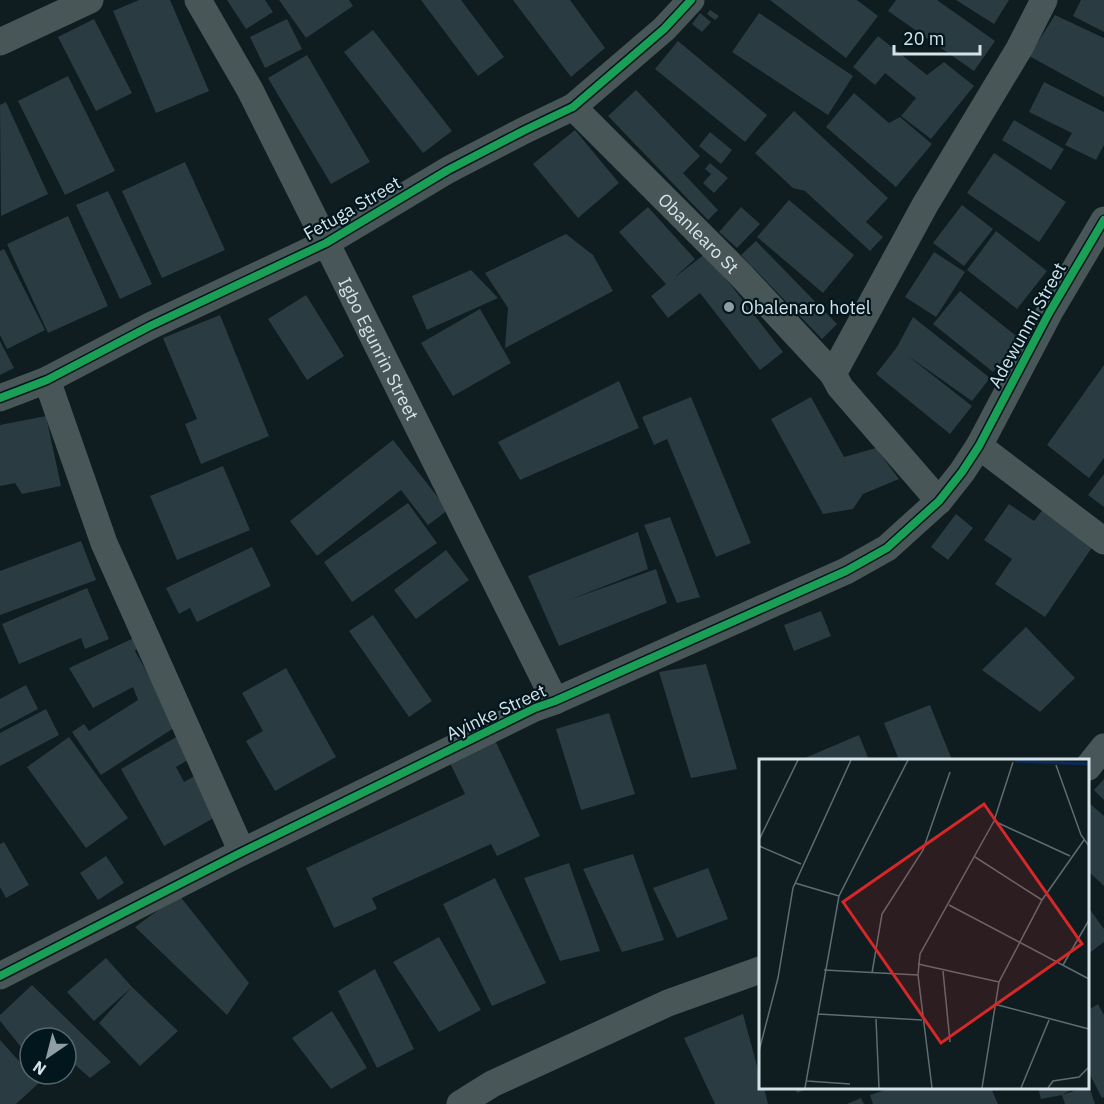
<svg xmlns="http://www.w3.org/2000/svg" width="1104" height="1104" viewBox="0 0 1104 1104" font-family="'IBM Plex Sans',sans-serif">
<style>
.building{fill:#2a3b42}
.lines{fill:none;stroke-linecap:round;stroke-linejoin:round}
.minor{stroke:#485657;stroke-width:27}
.cycleway-casing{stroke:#01161d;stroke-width:11}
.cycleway{stroke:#1a9f57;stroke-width:8}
.poi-dot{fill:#909da2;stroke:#01161d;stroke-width:2}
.labels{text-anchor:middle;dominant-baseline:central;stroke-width:4.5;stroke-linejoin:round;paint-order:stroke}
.street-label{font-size:18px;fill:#d6e3e8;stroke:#01161d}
.poi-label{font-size:18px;fill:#d6e3e8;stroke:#01161d;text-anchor:start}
.inset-river{fill:none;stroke:#0a2b58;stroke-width:3}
.inset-road{fill:none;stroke:#5f6c70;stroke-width:1.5}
.view{fill:#d62828;fill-opacity:0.15;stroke:#d62828;stroke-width:3}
.inset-edge{fill:none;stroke:#d6e3e8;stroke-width:3}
</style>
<rect width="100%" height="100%" fill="#0f1c20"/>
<path class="building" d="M 139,0 L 170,0 L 209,91 L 156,113 L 113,11 Z
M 227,0 L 265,0 L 273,12 L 246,29 Z
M 279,0 L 349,0 L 353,6 L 306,38 Z
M 421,0 L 461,0 L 504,57 L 478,76 Z
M 513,0 L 570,0 L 605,48 L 571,77 Z
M 770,0 L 857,0 L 878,16 L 846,58 Z
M 896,0 L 937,0 L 995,41 L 974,71 L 888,11 Z
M 956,0 L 1009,0 L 994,24 Z
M 1081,0 L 1104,0 L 1104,32 L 1073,16 Z
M 710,10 L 719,16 L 715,20 L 707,14 Z
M 700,13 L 711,22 L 702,32 L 692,24 Z
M 759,13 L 853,76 L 828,115 L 732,52 Z
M 1055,15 L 1104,38 L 1104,97 L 1029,56 Z
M 94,19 L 132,93 L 96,111 L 58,37 Z
M 287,19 L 302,49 L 265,68 L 250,37 Z
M 373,30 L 452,131 L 423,153 L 344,52 Z
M 878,36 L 927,75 L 944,62 L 974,86 L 931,139 L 901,116 L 916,98 L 885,73 L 875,85 L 853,67 Z
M 678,41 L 767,115 L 745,142 L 655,69 Z
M 307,55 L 370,162 L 331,184 L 268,78 Z
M 68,76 L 115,171 L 65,195 L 18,101 Z
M 1044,82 L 1104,112 L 1104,145 L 1096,160 L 1065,145 L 1072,133 L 1029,112 Z
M 636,90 L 700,156 L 683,173 L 718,210 L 708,220 L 608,116 Z
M 854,93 L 889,123 L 900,117 L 932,144 L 896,187 L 826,127 Z
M 6,102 L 48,194 L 1,216 L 0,105 Z
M 794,111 L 888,198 L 866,222 L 883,237 L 870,251 L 805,191 L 793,188 L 755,153 Z
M 1014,120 L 1064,149 L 1051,170 L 1002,140 Z
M 575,130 L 619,183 L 578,218 L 533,164 Z
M 710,132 L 732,150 L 721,164 L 699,146 Z
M 994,153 L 1066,202 L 1039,242 L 967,193 Z
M 185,162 L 225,250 L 162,278 L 122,191 Z
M 710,163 L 728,178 L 714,193 L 703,183 L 711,174 L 705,169 Z
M 108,191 L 152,284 L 120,299 L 76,205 Z
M 789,200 L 854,255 L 823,293 L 757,237 Z
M 962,205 L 993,229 L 964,266 L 933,243 Z
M 648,207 L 695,259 L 674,278 L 706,253 L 783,352 L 760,370 L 700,293 L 668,318 L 651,296 L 666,284 L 619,232 Z
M 741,207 L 760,224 L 737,248 L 719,232 Z
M 68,216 L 108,306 L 48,333 L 7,244 Z
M 996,231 L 1047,271 L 1017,309 L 967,270 Z
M 566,234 L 593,255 L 613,291 L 505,348 L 508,308 L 485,273 Z
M 756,241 L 837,324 L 822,339 L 741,255 Z
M 4,249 L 45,330 L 7,349 L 0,335 L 0,251 Z
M 934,252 L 965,272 L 936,317 L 905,297 Z
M 471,270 L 498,298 L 427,330 L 412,296 Z
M 960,291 L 1020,339 L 993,372 L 933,324 Z
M 306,295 L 344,356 L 307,380 L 268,319 Z
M 480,309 L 511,363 L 453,396 L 421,343 Z
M 220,315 L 269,436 L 201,464 L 185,424 L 197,419 L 163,338 Z
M 913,317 L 990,378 L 972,401 L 908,356 L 972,406 L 950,434 L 876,374 L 897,347 Z
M 0,341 L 14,368 L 0,375 Z
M 1104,365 L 1104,458 L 1089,478 L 1047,445 Z
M 619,381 L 639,428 L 520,480 L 498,442 Z
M 691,397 L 751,543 L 716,557 L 667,439 L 654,445 L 642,417 Z
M 811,397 L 844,457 L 876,448 L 899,479 L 863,494 L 853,509 L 823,514 L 771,419 Z
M 46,416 L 61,486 L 22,494 L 15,483 L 0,486 L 0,425 Z
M 393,440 L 448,510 L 428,525 L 401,490 L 317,556 L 290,521 Z
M 223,466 L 250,530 L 177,560 L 150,496 Z
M 1104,474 L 1104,507 L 1088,495 Z
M 408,503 L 437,543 L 352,602 L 324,562 Z
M 1009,504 L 1034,521 L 1046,505 L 1097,540 L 1045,617 L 995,584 L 1012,559 L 984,540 Z
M 956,514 L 973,528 L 948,560 L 931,547 Z
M 670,517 L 700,597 L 677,603 L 644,525 Z
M 638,532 L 648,569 L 569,600 L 656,569 L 667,603 L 559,646 L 528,576 Z
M 81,541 L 96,580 L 0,615 L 0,571 Z
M 252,547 L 271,586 L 197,622 L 190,608 L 179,614 L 166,588 Z
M 446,550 L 469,580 L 416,619 L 394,590 Z
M 87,588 L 109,639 L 85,649 L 81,638 L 19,664 L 2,624 Z
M 821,611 L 831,636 L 794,651 L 784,625 Z
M 373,615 L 432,701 L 409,717 L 349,631 Z
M 1026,627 L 1075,678 L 1040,712 L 982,670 Z
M 136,637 L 141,643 L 135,651 L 177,726 L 101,775 L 72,732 L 84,724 L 89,731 L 138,700 L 133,687 L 93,708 L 69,668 Z
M 706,664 L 737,769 L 691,778 L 659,672 Z
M 286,668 L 336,757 L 275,791 L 246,741 L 263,731 L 242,693 Z
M 26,685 L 38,709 L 0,729 L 0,699 Z
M 930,705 L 952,760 L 899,760 L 884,723 Z
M 46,709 L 59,735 L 0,766 L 0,733 Z
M 609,713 L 635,794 L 581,810 L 556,729 Z
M 859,735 L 869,760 L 800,760 Z
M 178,736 L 191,758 L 176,767 L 184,782 L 196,775 L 219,815 L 164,846 L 121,769 Z
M 69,737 L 128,818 L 86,848 L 27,767 Z
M 494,738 L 540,836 L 497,856 L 491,844 L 372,898 L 377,909 L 334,928 L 306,868 L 465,794 L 448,759 Z
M 1104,779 L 1104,800 L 1094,790 Z
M 1088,802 L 1104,816 L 1104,886 L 1088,871 Z
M 4,842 L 29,885 L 6,898 L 0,887 L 0,844 Z
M 633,854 L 664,940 L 622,952 L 583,869 Z
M 106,856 L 124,883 L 98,900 L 80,873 Z
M 569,863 L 600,951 L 560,961 L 524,878 Z
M 708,868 L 728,919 L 677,938 L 653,888 Z
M 495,878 L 546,983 L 492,1006 L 443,904 Z
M 179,895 L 249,983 L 227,1015 L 135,927 Z
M 1088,907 L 1104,929 L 1104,942 L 1088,954 Z
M 439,937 L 481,1010 L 439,1032 L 393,962 Z
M 106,958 L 132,987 L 178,1031 L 140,1066 L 99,1023 L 131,988 L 94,1021 L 67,992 Z
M 375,969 L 414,1049 L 377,1068 L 338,991 Z
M 32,985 L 111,1062 L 90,1078 L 66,1057 L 66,1038 L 30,1038 L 30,1058 L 0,1021 L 0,1015 Z
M 1098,1004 L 1104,1015 L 1104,1097 L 1102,1098 L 1088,1071 L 1088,1010 Z
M 332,1011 L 367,1068 L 331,1089 L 292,1038 Z
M 743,1014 L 760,1077 L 760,1088 L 764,1088 L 768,1104 L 715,1104 L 684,1038 Z
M 0,1040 L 39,1083 L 16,1104 L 0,1104 Z
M 1088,1083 L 1095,1104 L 1065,1104 L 1062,1095 L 1082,1088 L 1088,1088 Z
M 795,1088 L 810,1088 L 797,1093 Z
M 891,1088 L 991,1088 L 998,1104 L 873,1104 L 870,1095 Z
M 1038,1088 L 1075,1088 L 1062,1095 L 1041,1099 Z
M 861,1098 L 864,1104 L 847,1104 Z"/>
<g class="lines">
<g class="minor">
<path id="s1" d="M 198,0 L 250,90 L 555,701"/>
<path d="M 0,42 L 90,0"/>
<path id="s2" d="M 573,107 L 740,274 L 833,374 L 840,387 L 939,501"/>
<path d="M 833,374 L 925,205 L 1019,49 L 1044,0"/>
<path d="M 47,380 L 104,543 L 242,852"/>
<path d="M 0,398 L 47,380 L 150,326 L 326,243 L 448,170 L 525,130 L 573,107 L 664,29 L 691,0"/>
<path d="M 979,446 L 1104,541"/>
<path d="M 1088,767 L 1104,747"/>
<path d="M 0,976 L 242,852 L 535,708 L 555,701 L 846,571 L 887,548 L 939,501 L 962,472 L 979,446 L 1049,313 L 1104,220"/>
<path d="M 460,1104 L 492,1084 L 668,1003 L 760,970"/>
</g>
<defs>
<path id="cycleway" d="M 0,398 L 47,380 L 150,326 L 326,243 L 448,170 L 525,130 L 573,107 L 664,29 L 691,0
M 0,976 L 242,852 L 535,708 L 555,701 L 846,571 L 887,548 L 939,501 L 962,472 L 979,446 L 1049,313 L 1104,220"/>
</defs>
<use href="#cycleway" class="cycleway-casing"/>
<use href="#cycleway" class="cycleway"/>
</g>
<circle class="poi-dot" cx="729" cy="307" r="6"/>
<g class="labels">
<g class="street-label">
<text transform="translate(352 208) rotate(-30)">Fetuga Street</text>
<text stroke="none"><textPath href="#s2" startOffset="178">Obanlearo St</textPath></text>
<text transform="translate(1027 325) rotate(-61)">Adewunmi Street</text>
<text stroke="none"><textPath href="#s1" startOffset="393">Igbo Egunrin Street</textPath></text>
<text transform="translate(496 712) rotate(-25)">Ayinke Street</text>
</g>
<g class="poi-label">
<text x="741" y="307">Obalenaro hotel</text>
</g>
</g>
<g transform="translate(759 759)">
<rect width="330" height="330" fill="#0f1c20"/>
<path class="inset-river" d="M 256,2 L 330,5"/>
<path class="inset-road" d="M 297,6 L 322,76 L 330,87M 235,62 L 311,97M 0,81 L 39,1M 0,87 L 42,105M 216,98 L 283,141M 36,124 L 80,137M 190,146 L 330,220M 159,205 L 240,223M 304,206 L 330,161M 65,211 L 159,216M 184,212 L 191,283M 113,214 L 123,155 L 164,91 L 191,13M 235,245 L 330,270M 59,255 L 163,261M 117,260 L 120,329M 0,292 L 19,219 L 34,129 L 92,1M 48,322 L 91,325M 46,329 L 80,137 L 149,1M 173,329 L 159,216 L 161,195 L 235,62 L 254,3M 223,329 L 240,223 L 283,141 L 325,81M 262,329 L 290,261M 289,329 L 294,322 L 320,318 L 330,308"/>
<path class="view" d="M 225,45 L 323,185 L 182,284 L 84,143 Z"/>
<rect width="330" height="330" class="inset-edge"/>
</g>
<g transform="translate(48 1056) rotate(215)"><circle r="28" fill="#01161d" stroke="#56686e" stroke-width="1.5"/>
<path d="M0-4.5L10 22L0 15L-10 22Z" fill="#909da2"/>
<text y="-9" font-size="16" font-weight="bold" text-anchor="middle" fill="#d6e3e8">N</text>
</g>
<path d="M894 45v9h86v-9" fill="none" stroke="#d6e3e8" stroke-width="3"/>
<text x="903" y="45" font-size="18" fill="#d6e3e8" stroke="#01161d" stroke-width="4.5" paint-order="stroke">20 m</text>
</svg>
